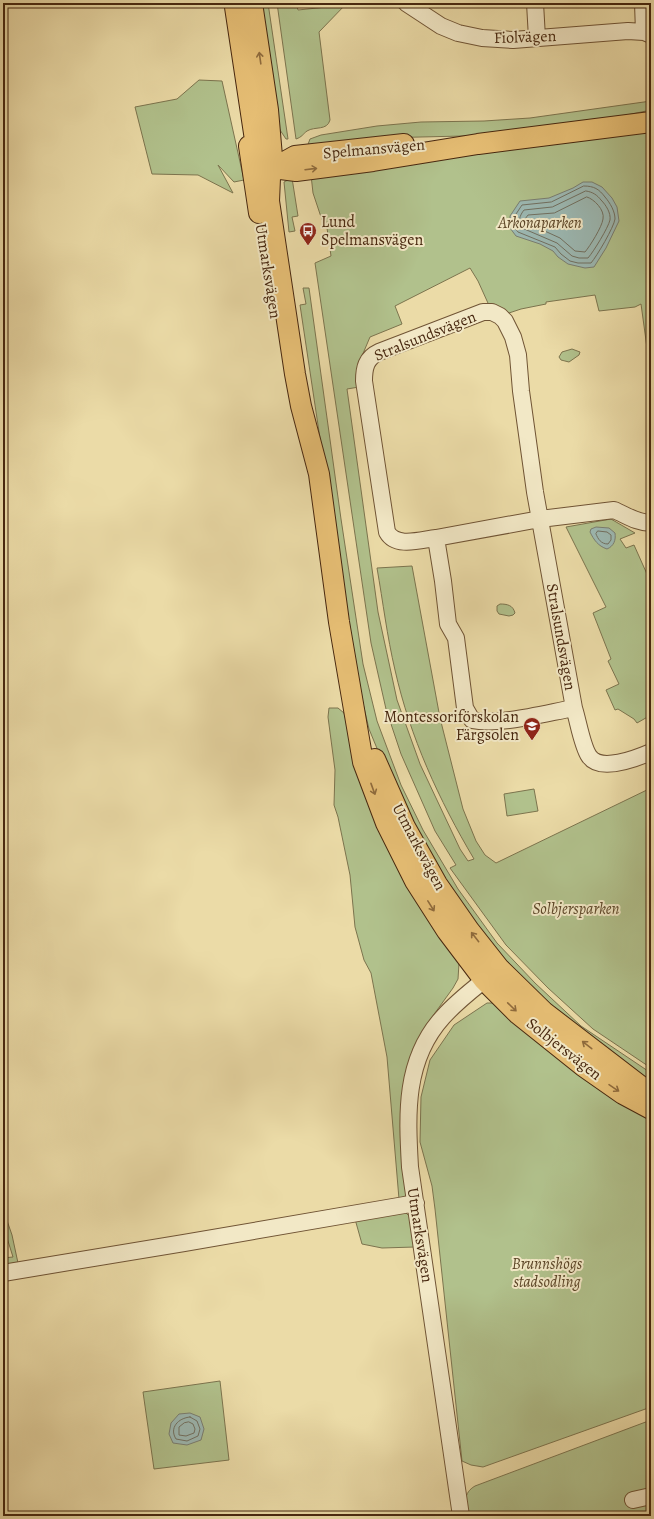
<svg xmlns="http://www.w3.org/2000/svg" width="654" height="1519" viewBox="0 0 654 1519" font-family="Alegreya,serif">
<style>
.green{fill:#b1c18c;stroke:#7c744e}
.water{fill:#9cb8b2;stroke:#7a7e71}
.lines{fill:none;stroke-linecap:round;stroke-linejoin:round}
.shore{stroke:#727060;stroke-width:1}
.minor-casing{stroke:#705435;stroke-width:18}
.major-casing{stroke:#47270f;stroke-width:22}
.minor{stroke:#f2e8c6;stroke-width:16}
.major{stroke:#e6be74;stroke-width:20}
.oneway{stroke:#8f6b3c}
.labels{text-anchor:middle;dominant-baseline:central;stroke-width:4;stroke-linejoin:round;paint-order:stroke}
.street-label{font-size:16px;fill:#47270f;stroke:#f2e8c6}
.poi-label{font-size:16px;fill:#47270f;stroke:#f2e8c6;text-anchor:start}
.park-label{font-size:16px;font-style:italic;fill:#5c4628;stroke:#f2e8c6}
</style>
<rect width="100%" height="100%" fill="#ebdba7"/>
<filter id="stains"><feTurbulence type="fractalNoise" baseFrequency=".005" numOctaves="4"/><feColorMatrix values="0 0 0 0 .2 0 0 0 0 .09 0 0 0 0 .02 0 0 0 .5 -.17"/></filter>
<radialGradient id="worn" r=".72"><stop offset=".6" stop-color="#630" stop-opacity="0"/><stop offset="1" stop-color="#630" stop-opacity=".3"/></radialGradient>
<path class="green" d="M 258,3 L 268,3 L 288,139 L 286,139 L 280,130 L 274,110 Z
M 277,3 L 296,3 L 298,10 L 336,6 L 340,3 L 347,3 L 319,32 L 330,120 C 327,131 315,126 307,131 C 303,134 302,137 296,139 Z
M 199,80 L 222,81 L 244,180 L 234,182 L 218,165 L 233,193 L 198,175 L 152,174 L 135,107 L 177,99 Z
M 651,101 L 651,110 L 612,118 L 494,134 L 463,136 L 378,138 L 307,147 L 310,139 L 321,135 L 377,126 L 421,122 L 484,121 L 530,118 Z
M 651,130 L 651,243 L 649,268 L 651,291 L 651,377 L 641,304 L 635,307 L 599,311 L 595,295 L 546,302 L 546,304 L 521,309 L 500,316 L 492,312 L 478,281 L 470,268 L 395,306 L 402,324 L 370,337 L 359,363 L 359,387 L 347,389 L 378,612 L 397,700 L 420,764 L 460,849 L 468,861 L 474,859 C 439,800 410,737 395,670 C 387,636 383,602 377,568 L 412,566 L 440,718 L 463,809 L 476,841 L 485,855 L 496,863 L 651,788 L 651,1068 L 593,1029 L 548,988 L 506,945 L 450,868 L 456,865 L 435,831 L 401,754 L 386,709 L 371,643 L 315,263 L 331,256 L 326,221 L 322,220 L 313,193 L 311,175 Z
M 292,178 L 298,216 L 292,217 L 295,231 L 289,232 L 284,182 Z
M 303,288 L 309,288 L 341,519 L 363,664 L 377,721 L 401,785 L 423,830 L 458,889 L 497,943 L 535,983 L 581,1026 L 651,1073 L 651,1086 L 556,1016 L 507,968 L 442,880 L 407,821 L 369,729 L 354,665 L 300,305 L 306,304 Z
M 572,349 L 580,352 L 579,355 L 569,362 L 561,360 L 559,357 L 562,352 Z
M 611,519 L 635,533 L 620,539 L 626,548 L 634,545 L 651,583 L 651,715 L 637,723 L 634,719 L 618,709 L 615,710 L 606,690 L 619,684 L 608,661 L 611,659 L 593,613 L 606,607 L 566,527 Z
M 500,604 C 507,604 513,605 515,613 L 513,615 L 509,616 L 499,614 L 497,611 L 497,606 Z
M 329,708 L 338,708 L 344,713 L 361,776 L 459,963 L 458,979 L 453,988 L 427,1024 L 413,1049 L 405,1078 L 403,1100 L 407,1195 L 399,1199 L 387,1057 L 371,973 L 364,960 L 355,927 L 350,875 L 338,817 L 334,805 L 335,770 L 328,717 Z
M 534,789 L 538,811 L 507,816 L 504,794 Z
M 487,1003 L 498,1003 L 651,1111 L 651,1407 L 483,1467 L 471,1465 L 462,1461 L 435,1209 L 432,1186 L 420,1142 L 421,1097 L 430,1060 L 454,1025 Z
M 3,1209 L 12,1235 L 18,1263 L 3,1266 L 3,1258 L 13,1257 L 3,1225 Z
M 404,1211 L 411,1218 L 415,1247 L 382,1248 L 362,1244 L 355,1219 Z
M 220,1381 L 229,1460 L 154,1469 L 143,1392 Z
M 651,1420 L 651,1516 L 467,1516 C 465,1503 463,1493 475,1486 Z"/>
<path class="water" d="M 583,182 L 592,182 L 602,187 L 612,198 L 617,207 L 619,221 L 606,248 L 594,267 L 585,268 L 568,264 L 558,257 L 553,251 L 540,244 L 516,236 L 510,228 L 510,216 L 520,201 L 549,198 L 573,188 Z
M 596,527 L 609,528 L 615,533 C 616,540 614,546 607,549 C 598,546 594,540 590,532 L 591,529 Z
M 190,1413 L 200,1417 L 204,1429 L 201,1440 L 187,1445 L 173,1443 L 169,1434 L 171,1423 L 179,1414 Z"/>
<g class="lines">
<path class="shore" d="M 584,186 C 594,186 599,189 605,197 C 610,203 615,211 615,219 C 614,227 597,256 591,263 L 578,263 L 570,261 L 561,254 L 555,247 L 518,232 L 514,227 L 514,217 L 522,205 L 551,202 Z
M 586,191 C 593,192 597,195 601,200 C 606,205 611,213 610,220 C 608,228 594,251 588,258 L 579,258 L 572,256 L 557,243 L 522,228 C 517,222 520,215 524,210 L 552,207 Z
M 587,197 C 594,199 605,210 603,219 C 602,227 590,246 585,252 L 575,251 L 560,238 L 525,222 L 525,219 L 528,215 L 554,213 Z
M 598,531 L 607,532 L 611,535 L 611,540 L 608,544 C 601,544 598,539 596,534 Z
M 190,1417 L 197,1421 L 200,1429 L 198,1436 L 187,1441 L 176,1439 C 169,1428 178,1418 190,1417 Z
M 189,1422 L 193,1424 L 195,1429 L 194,1433 L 186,1436 L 179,1435 L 179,1427 L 184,1423 Z"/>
<defs>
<path id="minor" d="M 406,3 L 441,26 L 458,33 L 482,38 L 513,40 L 628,31 L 644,32 L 651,35
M 535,3 L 537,38
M 643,3 L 644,32
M 651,523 C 637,523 626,515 614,510 L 540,519 L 436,538 L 443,581 L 448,624 L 456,638 L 465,708 L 472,720 C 499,726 546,713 574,708 C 578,720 582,746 589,756 C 600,773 637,758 651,752
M 436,538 C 420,540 396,548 387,532 L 364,381 C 364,368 366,358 379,352 L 483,312 L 492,312 L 500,316 L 505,321 L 513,337 L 518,355 L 521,391 L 535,492 L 574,708
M 3,1273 L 184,1243 L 416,1203
M 633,1500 L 651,1496
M 461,1516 L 410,1167 C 407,1114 404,1060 443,1017 C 458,1000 476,987 493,973"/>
<path id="major" d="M 252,3 L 268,110 L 273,168 L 270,178 L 269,201 L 295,374 L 301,406 L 319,474 L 339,622 L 363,762 L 386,823 L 415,881 L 447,931 L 484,980 L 518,1014 L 583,1066 L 623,1094 L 651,1109
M 235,7 L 257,153 L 260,159 L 265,164 L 273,168 L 296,171 L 373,161 L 478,144 L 651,122
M 249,146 L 259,213
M 270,170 L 295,156 L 404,144
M 375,759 L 405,827 L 437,884 L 469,930 L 499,968 L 544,1012 L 651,1094"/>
</defs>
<use href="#minor" class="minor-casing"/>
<use href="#major" class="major-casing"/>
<use href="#minor" class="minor"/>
<use href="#major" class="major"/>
</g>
<defs><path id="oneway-shaft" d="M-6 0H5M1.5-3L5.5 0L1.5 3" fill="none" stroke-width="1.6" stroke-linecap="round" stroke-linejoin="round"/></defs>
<g class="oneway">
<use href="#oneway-shaft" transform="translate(260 58) rotate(-98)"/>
<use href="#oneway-shaft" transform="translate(311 169) rotate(-7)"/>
<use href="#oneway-shaft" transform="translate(373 789) rotate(70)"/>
<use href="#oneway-shaft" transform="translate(431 906) rotate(58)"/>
<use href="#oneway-shaft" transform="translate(475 937) rotate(-128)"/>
<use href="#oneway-shaft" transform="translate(512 1007) rotate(44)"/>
<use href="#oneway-shaft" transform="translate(587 1045) rotate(-142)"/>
<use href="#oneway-shaft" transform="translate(614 1088) rotate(34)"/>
</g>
<defs>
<symbol id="bus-pin" viewBox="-11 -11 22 30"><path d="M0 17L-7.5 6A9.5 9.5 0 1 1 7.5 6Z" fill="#8f2418" stroke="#f2e8c6"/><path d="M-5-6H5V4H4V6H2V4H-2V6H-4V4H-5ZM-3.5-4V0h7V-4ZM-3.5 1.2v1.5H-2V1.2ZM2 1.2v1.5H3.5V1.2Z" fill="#fff"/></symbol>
<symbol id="school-pin" viewBox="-11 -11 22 30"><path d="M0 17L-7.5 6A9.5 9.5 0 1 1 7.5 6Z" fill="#8f2418" stroke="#f2e8c6"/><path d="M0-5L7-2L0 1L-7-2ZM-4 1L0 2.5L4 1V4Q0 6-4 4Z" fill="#fff"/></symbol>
</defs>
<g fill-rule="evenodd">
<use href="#bus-pin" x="298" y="221" width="20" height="27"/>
<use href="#school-pin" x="522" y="716" width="20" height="27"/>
</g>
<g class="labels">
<g class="street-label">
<text transform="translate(525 37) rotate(-2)">Fiolvägen</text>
<text transform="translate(374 149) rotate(-5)">Spelmansvägen</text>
<text transform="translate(268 271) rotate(81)">Utmarksvägen</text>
<text transform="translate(425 336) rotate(-22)">Stralsundsvägen</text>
<text transform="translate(561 637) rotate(80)">Stralsundsvägen</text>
<text transform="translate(419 847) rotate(62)">Utmarksvägen</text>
<text transform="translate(564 1049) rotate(38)">Solbjersvägen</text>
<text transform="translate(420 1235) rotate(81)">Utmarksvägen</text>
</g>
<g class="poi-label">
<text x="321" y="222">Lund<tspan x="321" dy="18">Spelmansvägen</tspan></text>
<text x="519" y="717" text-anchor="end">Montessoriförskolan<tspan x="519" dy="18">Färgsolen</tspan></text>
</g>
<g class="park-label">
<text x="540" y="223">Arkonaparken</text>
<text x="576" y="909">Solbjersparken</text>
<text x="547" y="1264">Brunnshögs<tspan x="547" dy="18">stadsodling</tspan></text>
</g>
</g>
<rect width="654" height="1519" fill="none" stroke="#ebdba7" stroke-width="16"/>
<rect x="4" y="4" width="646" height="1511" fill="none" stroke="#47270f" stroke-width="2"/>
<rect x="8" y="8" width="638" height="1503" fill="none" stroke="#47270f"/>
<rect width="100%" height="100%" filter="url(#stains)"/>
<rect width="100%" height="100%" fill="url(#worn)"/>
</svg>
